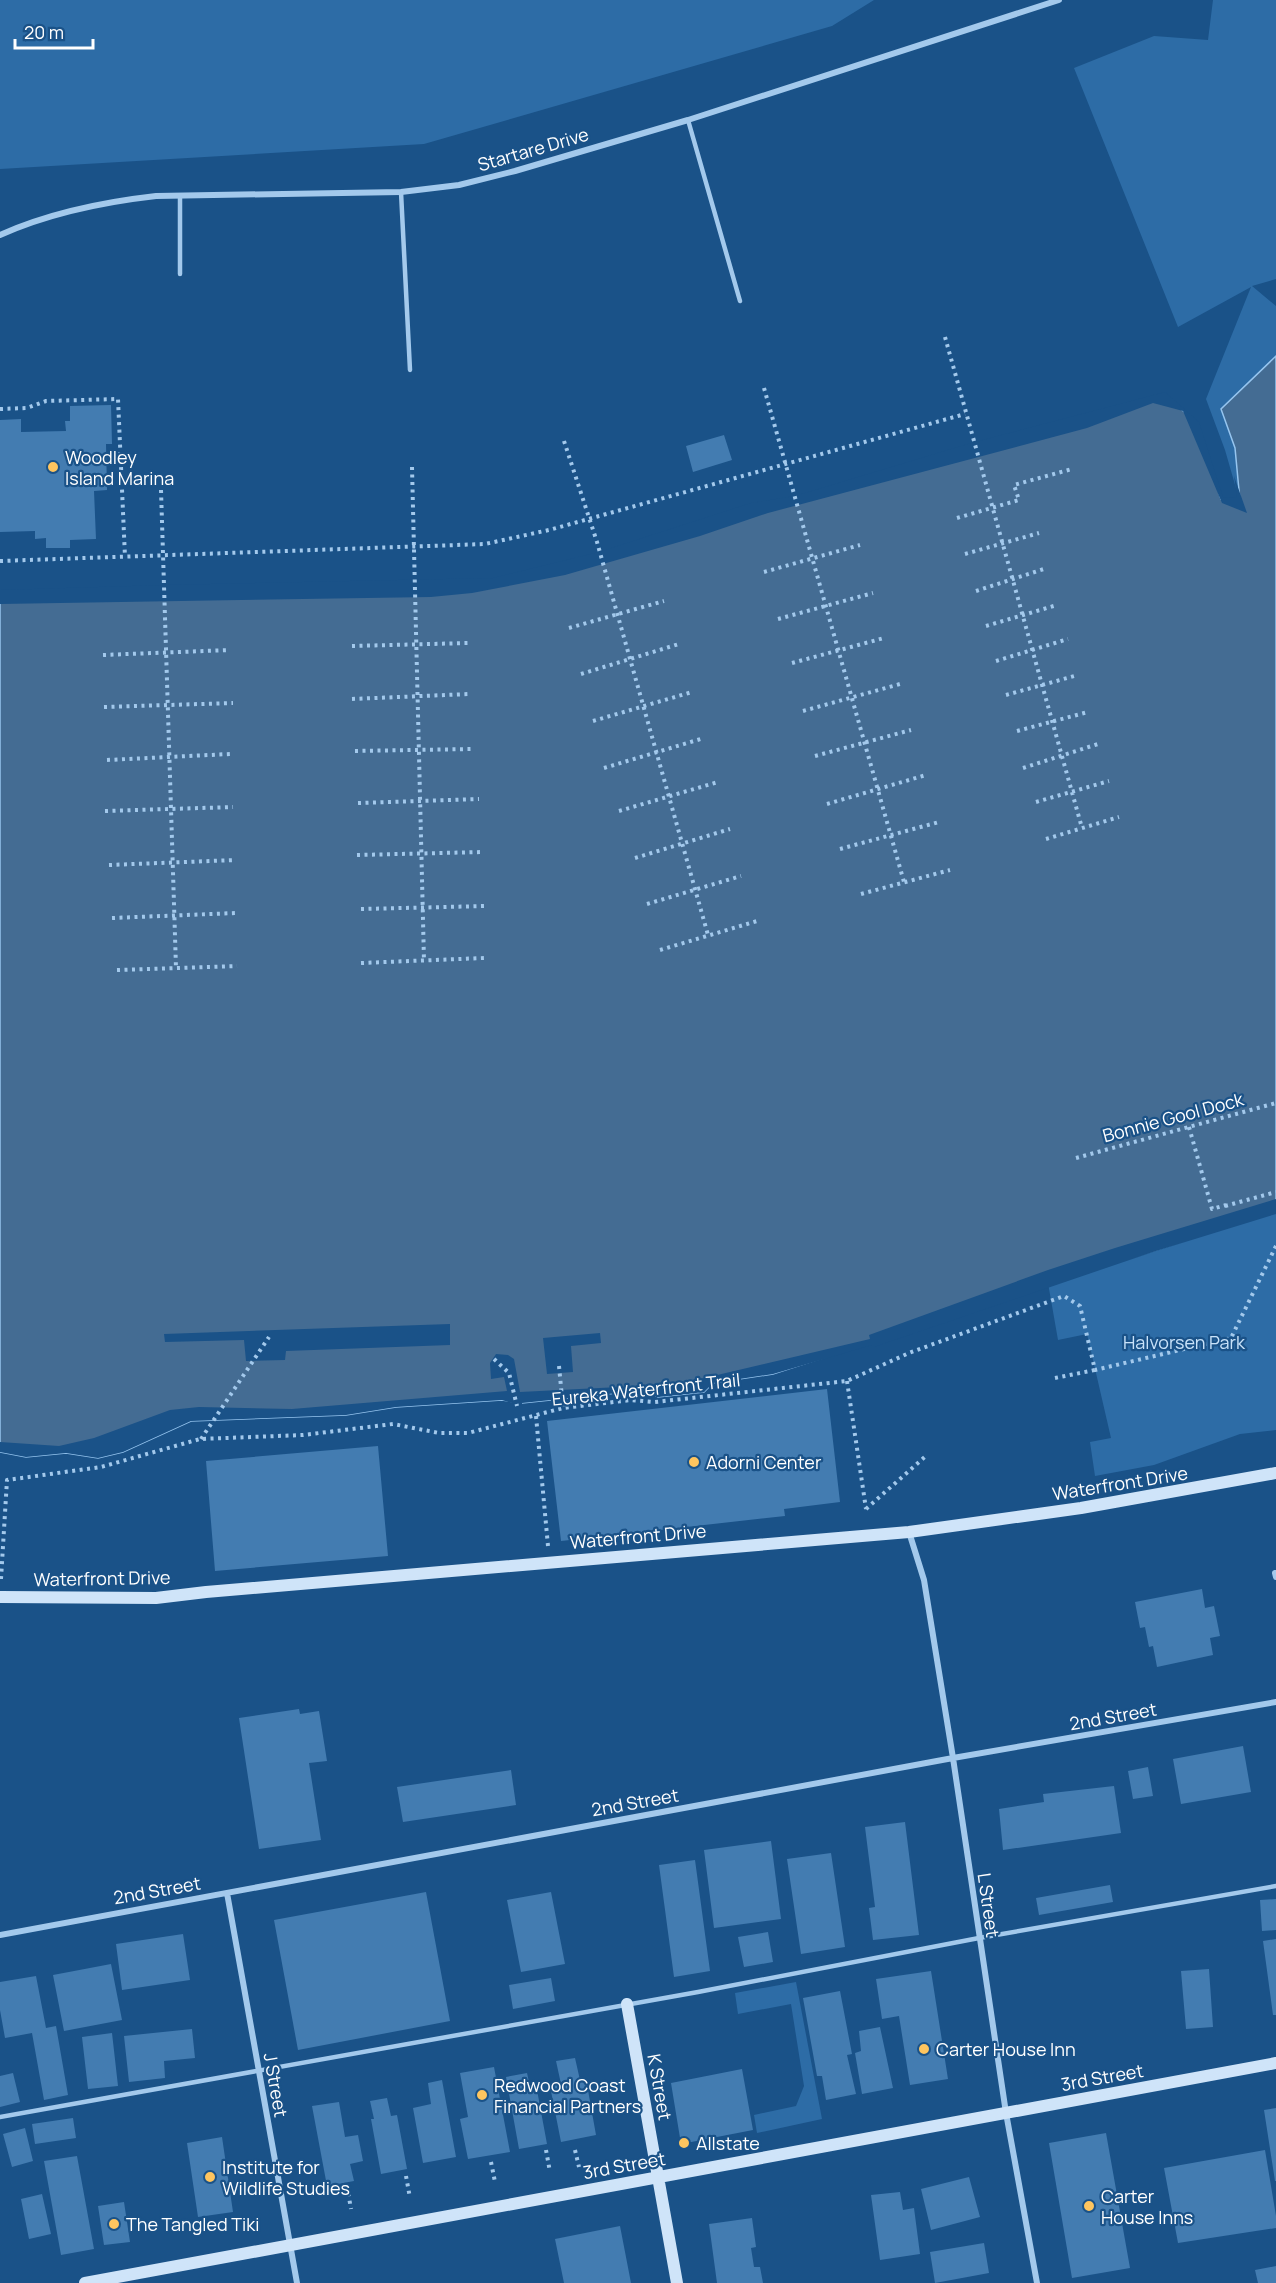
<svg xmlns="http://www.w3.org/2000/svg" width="1276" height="2283" viewBox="0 0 1276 2283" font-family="Manrope,sans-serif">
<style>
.green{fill:#2d6ca6}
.water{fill:#446c93;stroke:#96c5ef;stroke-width:1.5}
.pier{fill:#1a5288}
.building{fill:#437cb1}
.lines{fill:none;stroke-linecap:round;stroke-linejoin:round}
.path{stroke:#a3c9ec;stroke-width:4;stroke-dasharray:3 4.5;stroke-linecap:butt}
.lane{stroke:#a3c9ec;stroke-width:4.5}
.street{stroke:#a3c9ec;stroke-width:6}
.secondary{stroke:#cfe4f9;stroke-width:12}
.poi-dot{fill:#fec55f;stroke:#1a5288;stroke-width:2}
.labels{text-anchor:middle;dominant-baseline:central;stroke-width:4.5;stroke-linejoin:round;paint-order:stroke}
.street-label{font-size:18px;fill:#fff;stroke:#1a5288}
.poi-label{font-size:18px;fill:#fff;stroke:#1a5288;text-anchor:start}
.park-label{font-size:18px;fill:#c8e2f9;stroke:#1a5288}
</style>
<rect width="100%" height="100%" fill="#1a5288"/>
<path class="green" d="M 0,0 L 874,0 L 832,26 L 424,144 L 0,169 Z
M 1213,0 L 1276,0 L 1276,279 L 1252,286 L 1276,306 L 1276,527 L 1240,502 L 1225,450 L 1206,399 L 1251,287 L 1178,327 L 1074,68 L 1154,36 L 1208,40 Z
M 1276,1211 L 1276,1430 L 1240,1434 L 1154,1465 L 1095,1476 L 1090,1442 L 1111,1438 L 1087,1334 L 1058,1340 L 1048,1283 Z
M 796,1982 L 822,2119 L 757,2133 L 754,2115 L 796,2106 L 804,2086 L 791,2004 L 738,2014 L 735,1993 Z"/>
<path class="water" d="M 1276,356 L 1276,1211 L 773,1374 L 713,1383 L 704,1392 L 658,1397 L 646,1390 L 522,1403 L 502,1400 L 396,1407 L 346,1415 L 191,1421 L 123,1452 L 98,1458 L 66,1453 L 26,1457 L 0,1452 L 0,593 L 493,581 L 541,571 L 1165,395 L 1197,423 L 1221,499 L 1240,501 L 1235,448 L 1221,409 Z"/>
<path class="pier" d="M 1165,392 L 1199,422 L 1223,497 L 1237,498 L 1234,476 L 1247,513 L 1222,503 L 1183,411 L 1153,403 L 1087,428 L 768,513 L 700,536 L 603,564 L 565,575 L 472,593 L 431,597 L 0,604 L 0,590 L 164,585 L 493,578 L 599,552 L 751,503 L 795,496 L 971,443 Z
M 1276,1199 L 1276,1214 L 1156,1251 L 874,1347 L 872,1345 L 773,1374 L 713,1383 L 704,1392 L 658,1397 L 646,1390 L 522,1403 L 522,1406 L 502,1400 L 396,1407 L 346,1415 L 191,1421 L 123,1452 L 98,1458 L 66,1453 L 26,1457 L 0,1452 L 0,1442 L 59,1446 L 94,1438 L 170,1410 L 199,1407 L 292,1409 L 507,1391 L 504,1377 L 491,1379 L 490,1363 L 496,1354 L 508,1355 L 514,1359 L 520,1392 L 679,1384 L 870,1339 L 869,1335 L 1048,1270 L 1115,1248 Z
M 450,1324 L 450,1345 L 286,1351 L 285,1360 L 246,1361 L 244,1340 L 165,1342 L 164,1334 Z
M 600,1333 L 601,1343 L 571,1346 L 573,1372 L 547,1374 L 543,1338 Z"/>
<path class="building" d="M 111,405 L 112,444 L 106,444 L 107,490 L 94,491 L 96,539 L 70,540 L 70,548 L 46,548 L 46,538 L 35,539 L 35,531 L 0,532 L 0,420 L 21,419 L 21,432 L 66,431 L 65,421 L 70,421 L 70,406 Z
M 724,435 L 732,460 L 693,472 L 686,446 Z
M 827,1389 L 840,1502 L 784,1509 L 785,1516 L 561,1541 L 547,1421 Z
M 378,1446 L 388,1556 L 215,1571 L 206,1461 Z
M 1202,1589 L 1205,1608 L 1214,1606 L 1220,1636 L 1210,1638 L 1213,1655 L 1157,1667 L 1153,1646 L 1149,1647 L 1145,1627 L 1140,1628 L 1135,1602 Z
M 299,1709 L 300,1714 L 319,1711 L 327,1761 L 309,1763 L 321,1840 L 259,1849 L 239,1718 Z
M 1243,1746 L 1251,1792 L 1181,1804 L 1173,1759 Z
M 1148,1767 L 1153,1796 L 1133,1799 L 1128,1771 Z
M 511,1770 L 516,1805 L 403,1822 L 397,1787 Z
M 1114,1786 L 1121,1833 L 1003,1850 L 999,1809 L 1044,1802 L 1043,1794 Z
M 905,1822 L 919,1935 L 873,1940 L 869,1908 L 875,1907 L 865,1827 Z
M 771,1841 L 781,1919 L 714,1928 L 704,1850 Z
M 831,1853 L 845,1947 L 801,1954 L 787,1859 Z
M 695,1860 L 710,1971 L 674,1977 L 659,1865 Z
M 1110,1885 L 1113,1902 L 1039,1915 L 1036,1898 Z
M 426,1892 L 450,2021 L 298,2050 L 274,1920 Z
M 551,1892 L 565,1964 L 521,1972 L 507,1900 Z
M 1276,1899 L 1276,1930 L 1262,1931 L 1260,1900 Z
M 768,1932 L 773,1962 L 744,1967 L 738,1937 Z
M 183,1934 L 190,1980 L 122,1990 L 116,1944 Z
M 1276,1939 L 1276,2015 L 1273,2015 L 1263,1941 Z
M 111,1964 L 122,2020 L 64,2031 L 53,1975 Z
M 1209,1969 L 1213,2027 L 1186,2029 L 1181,1971 Z
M 931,1971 L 948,2079 L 910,2085 L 899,2016 L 882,2019 L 876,1979 Z
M 36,1976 L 46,2028 L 56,2026 L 68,2095 L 44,2100 L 32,2033 L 5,2038 L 0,2010 L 0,1982 Z
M 551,1978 L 555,2001 L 513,2009 L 509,1985 Z
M 840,1991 L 852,2054 L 847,2055 L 856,2094 L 826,2100 L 822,2076 L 817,2076 L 803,1998 Z
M 880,2027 L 893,2088 L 862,2094 L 855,2053 L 861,2051 L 859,2031 Z
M 192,2029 L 195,2058 L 164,2061 L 165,2078 L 129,2082 L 124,2036 Z
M 112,2033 L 118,2086 L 88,2089 L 82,2037 Z
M 575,2058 L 580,2080 L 586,2079 L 596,2135 L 561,2142 L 550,2086 L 561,2084 L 556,2061 Z
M 494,2067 L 510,2152 L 468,2159 L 460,2119 L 468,2117 L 460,2073 Z
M 742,2069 L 753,2130 L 681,2144 L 671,2083 Z
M 13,2073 L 20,2102 L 0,2107 L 0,2076 Z
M 527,2073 L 531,2091 L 537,2090 L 547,2144 L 519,2149 L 506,2077 Z
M 442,2080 L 456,2157 L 423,2163 L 413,2108 L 431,2104 L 428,2083 Z
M 387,2098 L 391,2116 L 397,2115 L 407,2169 L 381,2174 L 371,2119 L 374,2119 L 370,2101 Z
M 339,2102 L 345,2137 L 358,2135 L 363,2161 L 350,2164 L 354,2181 L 327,2186 L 312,2106 Z
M 1276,2108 L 1276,2181 L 1275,2181 L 1264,2110 Z
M 73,2118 L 76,2138 L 35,2144 L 32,2124 Z
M 25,2128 L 33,2161 L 12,2167 L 3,2134 Z
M 1106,2133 L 1130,2268 L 1072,2278 L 1049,2143 Z
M 222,2137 L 233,2212 L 198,2217 L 187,2143 Z
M 1265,2150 L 1276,2216 L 1276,2228 L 1178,2243 L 1164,2168 Z
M 77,2156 L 94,2249 L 61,2255 L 44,2161 Z
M 969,2177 L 980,2217 L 931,2230 L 921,2189 Z
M 900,2192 L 903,2210 L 914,2208 L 920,2254 L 880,2260 L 871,2195 Z
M 42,2194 L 51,2234 L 29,2239 L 21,2199 Z
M 124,2202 L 130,2242 L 104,2245 L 98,2206 Z
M 752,2218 L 756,2247 L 751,2248 L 754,2267 L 760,2267 L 763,2283 L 717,2283 L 709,2224 Z
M 620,2226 L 631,2283 L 564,2283 L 555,2239 Z
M 984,2243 L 989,2273 L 935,2283 L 930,2252 Z
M 1276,2266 L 1276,2283 L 1258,2283 L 1255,2270 Z"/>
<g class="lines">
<path class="path" d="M 945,337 L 1082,828
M 764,388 L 904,882
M 0,409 L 27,408 L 46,401 L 118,399 L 125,557
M 564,441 L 597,542 L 708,935
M 412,467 L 424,961
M 161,490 L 176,968
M 957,518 L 1019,500 L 1014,485 L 1072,469
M 965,554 L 1039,533
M 0,561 L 485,544 L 549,530 L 965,414
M 764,572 L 860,545
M 976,591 L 1047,568
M 778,619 L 873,593
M 986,626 L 1057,605
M 569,628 L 664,601
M 352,646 L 469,643
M 103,655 L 230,650
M 996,661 L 1068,639
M 792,663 L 884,638
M 581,674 L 679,644
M 1006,695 L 1078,675
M 352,699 L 469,694
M 104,707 L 233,703
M 803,711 L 900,684
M 593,721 L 692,692
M 1017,731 L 1088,712
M 355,751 L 471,749
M 815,756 L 911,730
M 107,760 L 230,754
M 604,768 L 704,738
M 1023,768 L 1098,744
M 1036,802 L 1109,781
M 358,803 L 479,799
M 827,804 L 926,775
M 105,811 L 233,807
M 619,811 L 718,782
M 1046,839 L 1119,817
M 840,849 L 939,822
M 357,855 L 483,852
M 635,858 L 730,829
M 109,865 L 236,860
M 861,894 L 950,870
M 647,904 L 741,876
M 361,909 L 486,906
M 112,918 L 236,913
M 660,950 L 757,921
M 361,963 L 484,958
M 117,970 L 237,966
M 1189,1127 L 1212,1209 L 1226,1205
M 1076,1158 L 1276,1103
M 1225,1206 L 1276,1192
M 494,1359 L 509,1373 L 517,1406
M 559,1366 L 563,1408
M 1055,1378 L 1095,1370
M 847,1381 L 866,1509
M 536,1416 L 548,1546
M 201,1439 L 269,1337
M 866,1509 L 927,1455
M 1,1579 L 7,1480 L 101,1467 L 200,1439 L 303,1435 L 393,1424 L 439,1433 L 468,1433 L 563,1408 L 631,1400 L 655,1402 L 847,1381 L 909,1353 L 1064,1296 L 1080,1306 L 1095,1370 L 1231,1338 L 1276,1246
M 546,2150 L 550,2172
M 575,2150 L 579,2167
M 491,2162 L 495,2182
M 406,2176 L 410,2198
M 347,2186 L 351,2209"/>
<path class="lane" d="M 688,120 L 740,301
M 401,192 L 410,370
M 180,196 L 180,274
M 0,2117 L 698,1992 L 979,1938 L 1276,1886"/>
<path class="street" d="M 0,235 C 49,213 103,202 156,196 L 401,192 L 459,185 L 515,171 L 688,120 L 1059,0
M 909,1532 L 924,1580 L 953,1758 L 1006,2113 L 1037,2283
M 1275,1573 L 1276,1577
M 227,1893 L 297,2283
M 0,1935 L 953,1758 L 1276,1702"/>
<path class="secondary" d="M 0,1597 L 156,1598 L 206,1592 L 909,1532 L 1081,1508 L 1276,1473
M 627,2004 L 677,2283
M 85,2283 L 1276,2063"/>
</g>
<g class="poi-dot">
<circle cx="53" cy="467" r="6"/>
<circle cx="694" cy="1462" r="6"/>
<circle cx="924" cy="2049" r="6"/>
<circle cx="482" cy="2095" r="6"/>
<circle cx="684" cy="2143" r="6"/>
<circle cx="210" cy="2177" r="6"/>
<circle cx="1089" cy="2206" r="6"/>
<circle cx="114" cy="2224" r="6"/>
</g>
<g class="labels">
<g class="street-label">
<text transform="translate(533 149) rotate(-16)">Startare Drive</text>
<text transform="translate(1173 1117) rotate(-15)">Bonnie Gool Dock</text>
<text transform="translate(646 1389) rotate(-6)">Eureka Waterfront Trail</text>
<text transform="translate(1120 1483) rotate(-9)">Waterfront Drive</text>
<text transform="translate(638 1536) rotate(-5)">Waterfront Drive</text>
<text transform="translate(102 1578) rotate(-1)">Waterfront Drive</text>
<text transform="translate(1113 1716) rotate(-10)">2nd Street</text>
<text transform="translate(635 1802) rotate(-10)">2nd Street</text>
<text transform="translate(157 1890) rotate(-10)">2nd Street</text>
<text transform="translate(989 1905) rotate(82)">L Street</text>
<text transform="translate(1102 2077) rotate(-10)">3rd Street</text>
<text transform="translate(276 2085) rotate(80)">J Street</text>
<text transform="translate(660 2087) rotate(80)">K Street</text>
<text transform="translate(624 2165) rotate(-10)">3rd Street</text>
</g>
<g class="poi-label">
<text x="65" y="457">Woodley<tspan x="65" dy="21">Island Marina</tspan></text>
<text x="706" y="1462">Adorni Center</text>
<text x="936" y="2049">Carter House Inn</text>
<text x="494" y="2085">Redwood Coast<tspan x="494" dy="21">Financial Partners</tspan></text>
<text x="696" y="2143">Allstate</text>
<text x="222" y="2167">Institute for<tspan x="222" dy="21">Wildlife Studies</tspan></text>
<text x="1101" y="2196">Carter<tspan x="1101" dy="21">House Inns</tspan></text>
<text x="126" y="2224">The Tangled Tiki</text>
</g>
<g class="park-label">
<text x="1184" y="1342">Halvorsen Park</text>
</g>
</g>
<path d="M15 39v9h78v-9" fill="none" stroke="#ffffff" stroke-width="3"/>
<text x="24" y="39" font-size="18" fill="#ffffff" stroke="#1a5288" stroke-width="4.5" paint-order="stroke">20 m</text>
</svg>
